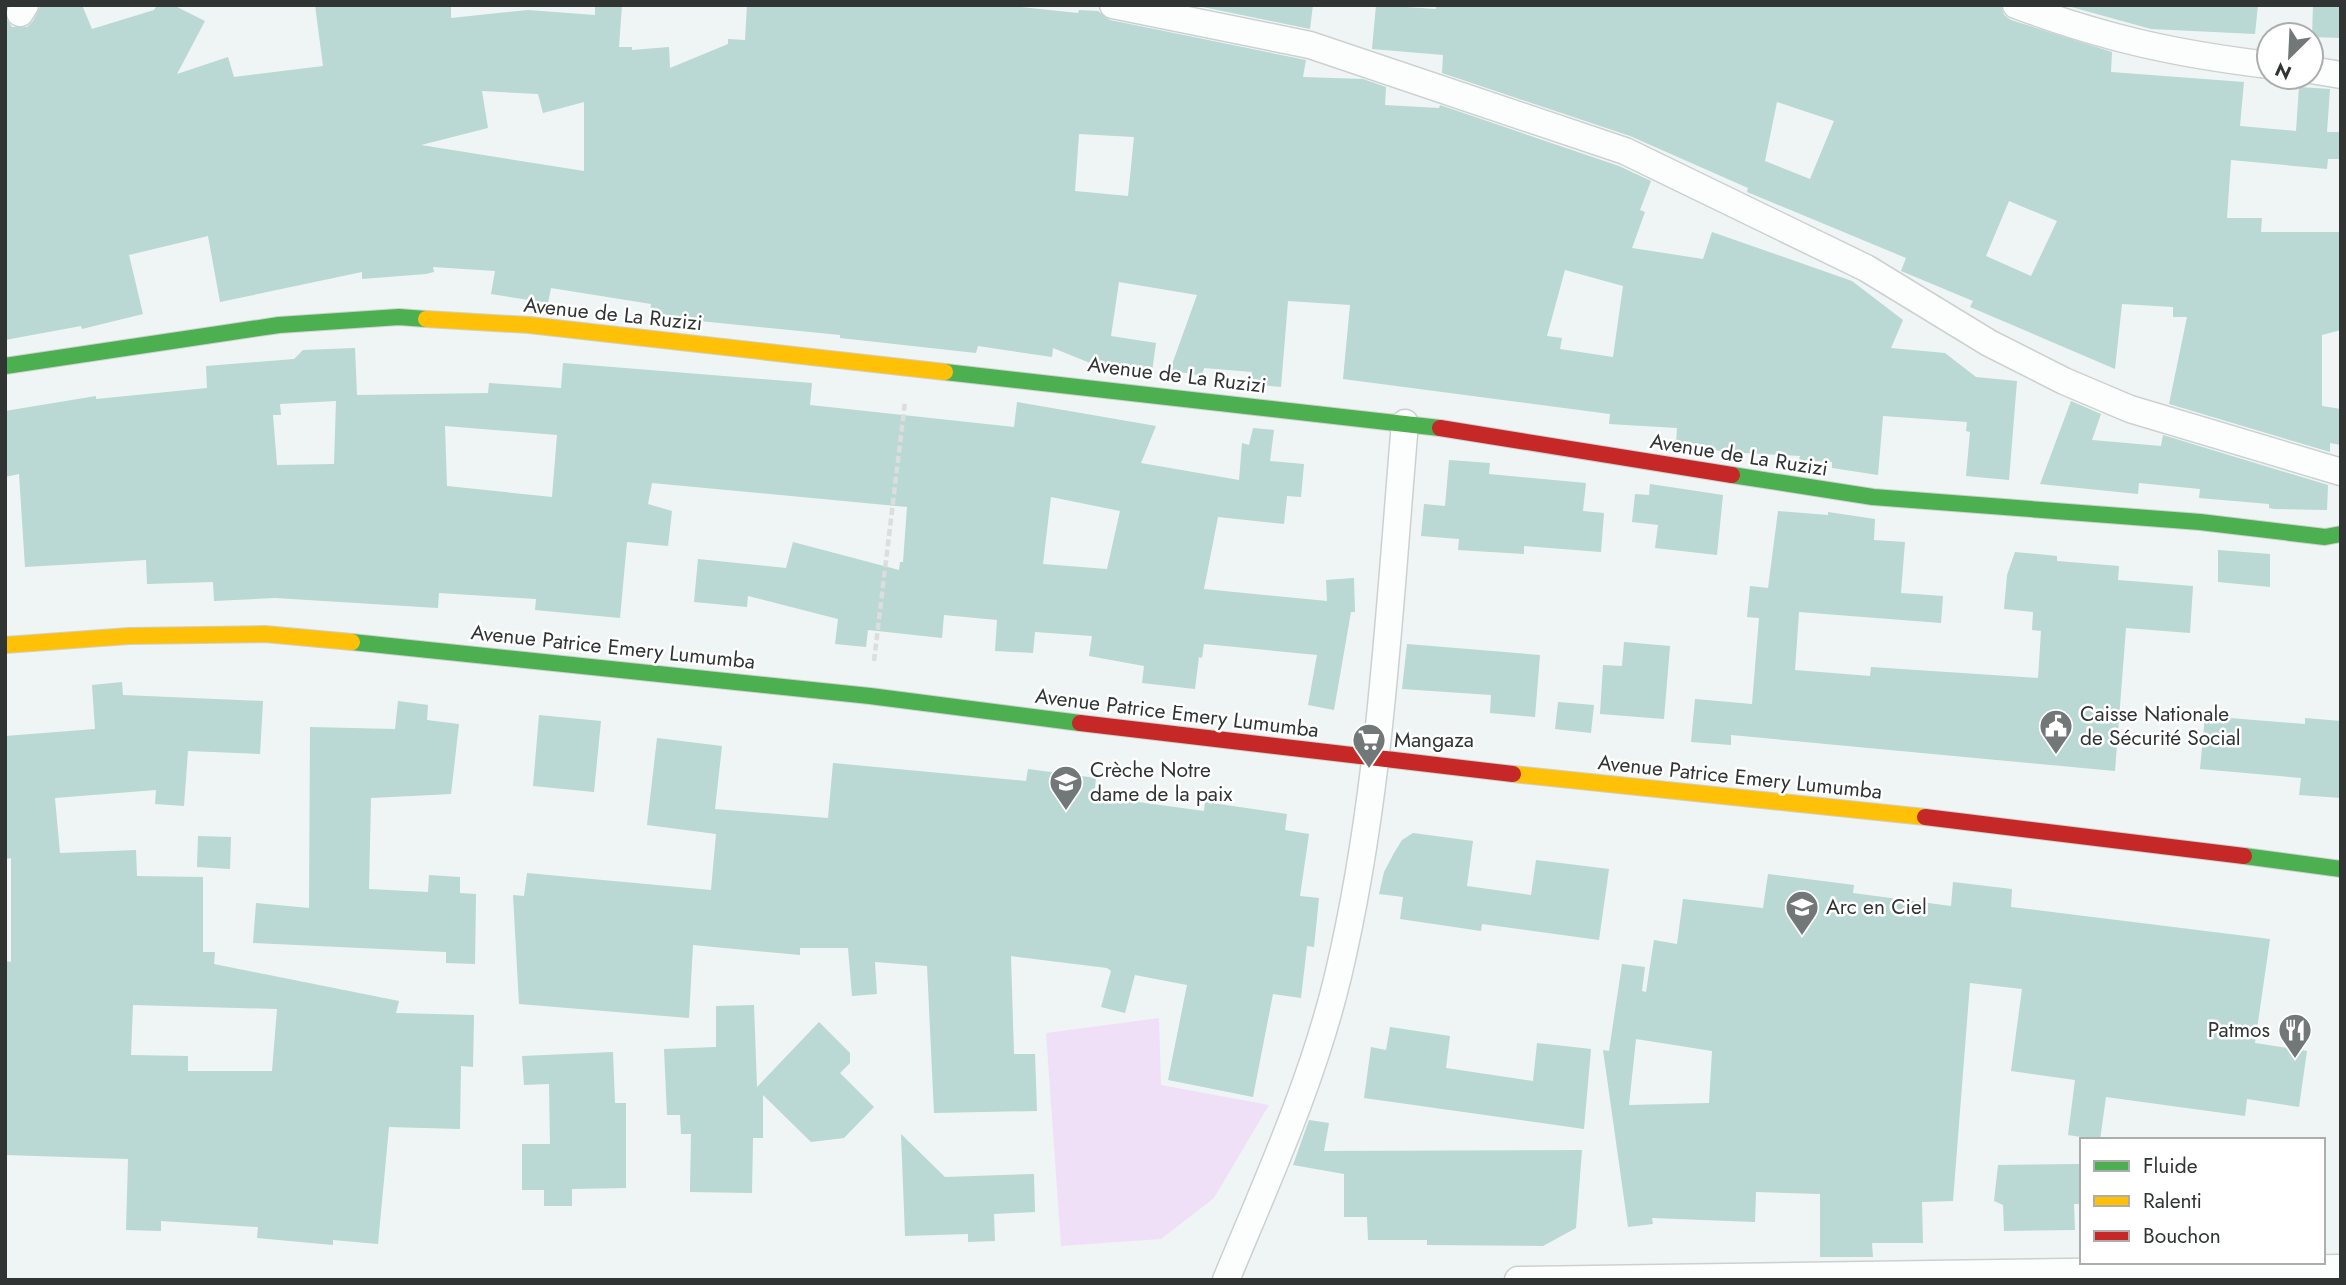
<svg xmlns="http://www.w3.org/2000/svg" width="2346" height="1285" viewBox="0 0 2346 1285" font-family="Jost,sans-serif">
<style>
.green{fill:#f0e0f7}
.building{fill:#bad8d4;fill-rule:evenodd}
.lines{fill:none;stroke-linecap:round;stroke-linejoin:round}
.street-casing{stroke:#ccd1d0;stroke-width:29}
.fast-casing{stroke:#ccd1d0;stroke-width:18}
.slow-casing{stroke:#ccd1d0;stroke-width:18}
.jam-casing{stroke:#ccd1d0;stroke-width:18}
.path{stroke:#dbdedd;stroke-width:4.5;stroke-dasharray:7 3.5;stroke-linecap:butt}
.street{stroke:#fcfefd;stroke-width:26}
.fast{stroke:#4caf50;stroke-width:16}
.slow{stroke:#ffc107;stroke-width:16}
.jam{stroke:#c62828;stroke-width:16}
.labels{text-anchor:middle;dominant-baseline:central;stroke-width:5;stroke-linejoin:round;paint-order:stroke}
.street-label{font-size:21px;fill:#303433;stroke:#fff}
.poi-label{font-size:21px;fill:#303433;stroke:#fff;text-anchor:start}
</style>
<rect width="100%" height="100%" fill="#eef5f4"/>
<path class="green" d="M 1159,1018 L 1161,1085 L 1269,1105 L 1214,1198 L 1161,1239 L 1061,1246 L 1046,1033 Z"/>
<path class="building" d="M 41,5 L 82,5 L 92,29 L 154,10 L 157,5 L 173,5 L 205,21 L 177,74 L 228,57 L 234,77 L 323,66 L 315,5 L 451,5 L 451,18 L 528,10 L 595,15 L 595,5 L 622,5 L 619,47 L 632,47 L 632,50 L 669,47 L 670,68 L 728,44 L 728,39 L 745,40 L 747,5 L 1001,5 L 1078,13 L 1079,10 L 1098,11 L 1110,20 L 1306,60 L 1303,77 L 1363,79 L 1386,87 L 1385,105 L 1439,108 L 1440,105 L 1619,166 L 1651,181 L 1640,210 L 1645,212 L 1632,248 L 1703,259 L 1712,232 L 1852,281 L 1903,320 L 1891,348 L 1945,353 L 1976,377 L 2017,381 L 2009,480 L 1966,476 L 1970,432 L 1966,431 L 1967,422 L 1883,416 L 1878,475 L 1832,468 L 1832,462 L 1799,460 L 1800,456 L 1727,452 L 1676,444 L 1677,428 L 1609,424 L 1610,414 L 1343,379 L 1350,305 L 1288,301 L 1281,387 L 1251,384 L 1252,372 L 1204,368 L 1202,376 L 1170,370 L 1197,295 L 1119,282 L 1111,336 L 1156,343 L 1152,372 L 1090,363 L 1053,348 L 1052,357 L 978,346 L 976,353 L 840,338 L 840,335 L 650,316 L 651,304 L 551,288 L 548,303 L 491,294 L 495,271 L 433,267 L 434,272 L 426,274 L 362,279 L 362,272 L 220,302 L 208,236 L 129,255 L 143,314 L 82,329 L 81,326 L 5,340 L 5,17 L 12,27 L 27,27 L 33,21 ZM 482,91 L 538,94 L 543,113 L 584,102 L 584,171 L 421,145 L 488,128 ZM 1079,134 L 1134,137 L 1128,196 L 1075,191 ZM 1565,270 L 1623,286 L 1613,357 L 1560,349 L 1562,338 L 1547,336 Z
M 1193,5 L 1313,5 L 1310,29 Z
M 1376,5 L 1436,9 L 1436,5 L 2001,5 L 2004,15 L 2011,20 L 2112,52 L 2111,72 L 2244,82 L 2240,126 L 2296,131 L 2299,87 L 2330,89 L 2327,132 L 2341,132 L 2341,159 L 2328,159 L 2327,169 L 2231,160 L 2227,218 L 2262,218 L 2261,232 L 2341,232 L 2341,330 L 2322,335 L 2322,406 L 2341,409 L 2341,445 L 2330,443 L 2330,452 L 2169,404 L 2187,317 L 2173,317 L 2173,307 L 2122,304 L 2115,369 L 1970,307 L 1973,301 L 1901,271 L 1906,258 L 1747,192 L 1748,188 L 1630,136 L 1442,73 L 1443,55 L 1372,49 ZM 1777,102 L 1834,121 L 1810,179 L 1765,161 ZM 2009,201 L 2057,221 L 2031,276 L 1986,256 Z
M 2064,5 L 2258,5 L 2255,34 L 2151,29 Z
M 2313,5 L 2341,5 L 2341,38 L 2312,37 Z
M 355,348 L 357,395 L 488,393 L 489,383 L 561,388 L 563,363 L 812,383 L 810,405 L 1014,427 L 1017,402 L 1156,426 L 1141,463 L 1239,480 L 1242,443 L 1249,445 L 1253,428 L 1274,430 L 1270,461 L 1304,464 L 1301,497 L 1287,496 L 1284,524 L 1218,517 L 1204,589 L 1327,601 L 1326,580 L 1354,578 L 1355,612 L 1351,612 L 1334,710 L 1308,705 L 1317,655 L 1204,644 L 1202,658 L 1199,657 L 1195,689 L 1142,683 L 1144,666 L 1089,656 L 1092,636 L 1035,632 L 1033,653 L 995,651 L 997,620 L 944,615 L 942,638 L 868,630 L 866,647 L 835,644 L 838,619 L 748,596 L 747,607 L 694,602 L 698,559 L 786,568 L 793,542 L 899,570 L 900,562 L 903,562 L 907,507 L 652,483 L 648,504 L 672,511 L 668,546 L 627,542 L 620,618 L 535,610 L 536,599 L 439,593 L 438,608 L 275,598 L 214,601 L 213,582 L 147,584 L 146,560 L 25,567 L 19,474 L 5,477 L 5,411 L 96,396 L 96,399 L 207,388 L 206,366 L 294,359 L 303,350 ZM 336,401 L 334,464 L 277,465 L 273,415 L 281,415 L 280,404 ZM 445,426 L 557,435 L 552,497 L 447,486 ZM 1051,497 L 1120,511 L 1107,569 L 1043,564 Z
M 2071,401 L 2101,414 L 2092,440 L 2161,446 L 2163,435 L 2328,485 L 2327,510 L 2274,509 L 2269,508 L 2269,504 L 2199,498 L 2200,489 L 2139,483 L 2138,494 L 2040,484 Z
M 1449,460 L 1490,463 L 1489,474 L 1586,483 L 1583,511 L 1604,513 L 1601,552 L 1524,546 L 1524,554 L 1458,550 L 1459,539 L 1421,536 L 1424,504 L 1445,506 Z
M 1650,484 L 1723,495 L 1717,555 L 1655,548 L 1658,525 L 1632,522 L 1635,494 L 1649,495 Z
M 1778,511 L 1828,515 L 1828,512 L 1875,519 L 1874,540 L 1905,542 L 1901,593 L 1943,596 L 1941,623 L 1799,612 L 1795,670 L 1870,676 L 1871,667 L 2038,678 L 2041,631 L 2032,630 L 2033,612 L 2004,609 L 2007,575 L 2015,552 L 2057,556 L 2057,561 L 2119,566 L 2118,580 L 2193,586 L 2190,633 L 2126,628 L 2115,771 L 1731,735 L 1731,745 L 1691,742 L 1695,699 L 1752,704 L 1759,618 L 1747,617 L 1750,586 L 1768,588 Z
M 2218,550 L 2270,554 L 2270,587 L 2218,582 Z
M 1624,642 L 1670,646 L 1664,719 L 1600,714 L 1603,665 L 1622,666 Z
M 1407,644 L 1540,655 L 1535,717 L 1490,713 L 1491,695 L 1402,689 Z
M 122,682 L 123,695 L 263,701 L 260,754 L 188,751 L 184,806 L 155,804 L 156,790 L 55,798 L 60,853 L 136,850 L 137,876 L 203,877 L 203,952 L 215,952 L 214,964 L 399,1001 L 396,1013 L 474,1015 L 473,1067 L 461,1066 L 460,1129 L 389,1127 L 378,1244 L 333,1240 L 333,1245 L 257,1238 L 258,1227 L 161,1221 L 161,1231 L 126,1230 L 128,1159 L 5,1155 L 5,961 L 11,962 L 11,858 L 5,859 L 5,736 L 95,729 L 92,685 ZM 133,1005 L 277,1009 L 272,1071 L 188,1071 L 188,1056 L 131,1055 Z
M 398,701 L 428,705 L 427,720 L 459,724 L 451,794 L 371,798 L 369,889 L 428,892 L 429,875 L 460,877 L 460,893 L 476,894 L 475,964 L 446,963 L 446,952 L 253,943 L 256,903 L 309,908 L 310,727 L 395,729 Z
M 1558,702 L 1594,705 L 1591,733 L 1555,729 Z
M 539,715 L 601,721 L 594,792 L 533,786 Z
M 2205,716 L 2305,724 L 2305,718 L 2341,721 L 2341,798 L 2299,795 L 2301,778 L 2200,769 Z
M 657,738 L 722,746 L 715,809 L 828,818 L 833,763 L 1026,781 L 1028,769 L 1096,778 L 1094,796 L 1204,811 L 1205,802 L 1287,814 L 1285,830 L 1309,834 L 1300,896 L 1319,898 L 1314,947 L 1307,946 L 1301,998 L 1273,994 L 1253,1097 L 1168,1080 L 1187,985 L 1135,975 L 1125,1013 L 1101,1007 L 1111,971 L 1107,968 L 1011,956 L 1014,1054 L 1035,1054 L 1037,1111 L 934,1113 L 927,966 L 875,962 L 877,994 L 852,996 L 848,948 L 800,948 L 800,955 L 693,945 L 689,1018 L 519,1004 L 513,895 L 524,896 L 527,873 L 711,890 L 716,834 L 647,825 Z
M 1413,833 L 1473,841 L 1467,886 L 1531,895 L 1536,860 L 1609,869 L 1599,940 L 1482,924 L 1481,931 L 1400,919 L 1403,897 L 1379,894 L 1384,872 L 1394,853 L 1402,840 Z
M 198,836 L 231,837 L 230,869 L 197,867 Z
M 1768,874 L 1854,885 L 1853,893 L 1951,906 L 1953,882 L 2012,889 L 2011,907 L 2270,939 L 2255,1043 L 2307,1051 L 2299,1107 L 2247,1099 L 2245,1116 L 2106,1097 L 2100,1140 L 2068,1135 L 2075,1080 L 2011,1071 L 2022,989 L 1970,983 L 1953,1201 L 1922,1202 L 1923,1243 L 1872,1243 L 1873,1257 L 1820,1257 L 1820,1194 L 1756,1192 L 1755,1222 L 1652,1218 L 1653,1224 L 1628,1227 L 1603,1050 L 1609,1051 L 1622,964 L 1645,967 L 1642,991 L 1646,992 L 1654,940 L 1677,944 L 1683,899 L 1763,908 ZM 1636,1039 L 1712,1051 L 1709,1103 L 1629,1105 Z
M 754,1005 L 757,1087 L 819,1022 L 850,1053 L 850,1063 L 840,1073 L 874,1107 L 844,1138 L 811,1142 L 763,1095 L 763,1138 L 753,1138 L 752,1193 L 690,1192 L 691,1134 L 681,1134 L 680,1115 L 667,1115 L 664,1049 L 716,1047 L 716,1006 Z
M 1390,1027 L 1450,1036 L 1446,1068 L 1533,1081 L 1537,1043 L 1591,1049 L 1584,1129 L 1364,1098 L 1371,1047 L 1386,1050 Z
M 613,1052 L 615,1103 L 626,1103 L 626,1188 L 572,1189 L 572,1206 L 544,1206 L 544,1190 L 522,1190 L 522,1144 L 550,1144 L 549,1084 L 524,1085 L 522,1056 Z
M 1309,1120 L 1329,1123 L 1324,1151 L 1582,1150 L 1576,1228 L 1543,1246 L 1427,1245 L 1427,1240 L 1368,1240 L 1367,1217 L 1344,1217 L 1344,1174 L 1293,1165 Z
M 901,1134 L 945,1177 L 1034,1174 L 1035,1212 L 994,1214 L 995,1241 L 968,1242 L 968,1234 L 905,1236 Z
M 2079,1164 L 2079,1204 L 2074,1204 L 2075,1230 L 2004,1231 L 2003,1205 L 1994,1201 L 1998,1165 Z"/>
<g class="lines">
<defs>
<path id="street" d="M 1113,5 L 1310,45 L 1625,151 L 1866,268 L 1989,343 L 2064,381 L 2130,409 L 2341,472
M 2016,5 C 2104,38 2176,54 2269,65
M 20,13 L 25,5
M 2311,70 L 2341,75
M 1226,1280 C 1267,1181 1313,1081 1338,976 C 1381,795 1389,608 1405,423
M 1518,1280 L 2341,1268"/>
<path id="fast" d="M 5,366 L 279,325 L 399,317 L 426,319
M 945,372 L 1440,428
M 1732,475 L 1873,497 L 2200,522 L 2325,537 L 2341,534
M 352,642 L 870,696 L 1080,723
M 2244,856 L 2341,869"/>
<path id="slow" d="M 426,319 L 529,325 L 945,372
M 5,645 L 129,636 L 265,634 L 352,642
M 1513,774 L 1925,817"/>
<path id="jam" d="M 1440,428 L 1732,475
M 1080,723 L 1513,774
M 1925,817 L 2244,856"/>
</defs>
<use href="#street" class="street-casing"/>
<use href="#fast" class="fast-casing"/>
<use href="#slow" class="slow-casing"/>
<use href="#jam" class="jam-casing"/>
<path class="path" d="M 874,661 L 905,402"/>
<use href="#street" class="street"/>
<use href="#fast" class="fast"/>
<use href="#slow" class="slow"/>
<use href="#jam" class="jam"/>
</g>
<defs>
<symbol id="civic-pin" viewBox="-11 -11 22 30"><path d="M0 17L-7.5 6A9.5 9.5 0 1 1 7.5 6Z" fill="#727877" stroke="#fff"/><path d="M-.6-6.5H3V-4.5H.6V-3L4-1V1h2V6H-6V1h2V-1L-.6-3ZM-1.2 2.5V6h2.4V2.5Z" fill="#fff"/></symbol>
<symbol id="supermarket-pin" viewBox="-11 -11 22 30"><path d="M0 17L-7.5 6A9.5 9.5 0 1 1 7.5 6Z" fill="#727877" stroke="#fff"/><path d="M-6-5.5h2.5l.6 2H6L4.5 2H-2.5L-4.4-4H-6ZM-1.5 3.2a1.3 1.3 0 1 0 .1 0ZM3 3.2a1.3 1.3 0 1 0 .1 0Z" fill="#fff"/></symbol>
<symbol id="school-pin" viewBox="-11 -11 22 30"><path d="M0 17L-7.5 6A9.5 9.5 0 1 1 7.5 6Z" fill="#727877" stroke="#fff"/><path d="M0-5L7-2L0 1L-7-2ZM-4 1L0 2.5L4 1V4Q0 6-4 4Z" fill="#fff"/></symbol>
<symbol id="restaurant-pin" viewBox="-11 -11 22 30"><path d="M0 17L-7.5 6A9.5 9.5 0 1 1 7.5 6Z" fill="#727877" stroke="#fff"/><path d="M-5-6h1v4h1v-4h1v4h1v-4h1v5L-1.5 .5V6h-2V.5L-5-1ZM5-6V6H3V1.5H1.5Q1.5-4 5-6Z" fill="#fff"/></symbol>
</defs>
<g fill-rule="evenodd">
<use href="#civic-pin" x="2037" y="707" width="38" height="52"/>
<use href="#supermarket-pin" x="1350" y="721" width="38" height="52"/>
<use href="#school-pin" x="1047" y="763" width="38" height="52"/>
<use href="#school-pin" x="1783" y="888" width="38" height="52"/>
<use href="#restaurant-pin" x="2276" y="1011" width="38" height="52"/>
</g>
<g class="labels">
<g class="street-label">
<text transform="translate(613 314) rotate(6)">Avenue de La Ruzizi</text>
<text transform="translate(1177 375) rotate(7)">Avenue de La Ruzizi</text>
<text transform="translate(1739 455) rotate(9)">Avenue de La Ruzizi</text>
<text transform="translate(613 647) rotate(6)">Avenue Patrice Emery Lumumba</text>
<text transform="translate(1177 713) rotate(7)">Avenue Patrice Emery Lumumba</text>
<text transform="translate(1740 777) rotate(6)">Avenue Patrice Emery Lumumba</text>
</g>
<g class="poi-label">
<text x="2080" y="714">Caisse Nationale<tspan x="2080" dy="24">de Sécurité Social</tspan></text>
<text x="1394" y="740">Mangaza</text>
<text x="1090" y="770">Crèche Notre<tspan x="1090" dy="24">dame de la paix</tspan></text>
<text x="1826" y="907">Arc en Ciel</text>
<text x="2270" y="1030" text-anchor="end">Patmos</text>
</g>
</g>
<rect width="2346" height="1285" fill="none" stroke="#303433" stroke-width="14"/>
<rect x="2080" y="1138" width="245" height="126" fill="#ffffff" stroke="#acaead" stroke-width="2"/>
<rect x="2094" y="1161" width="35" height="10" fill="#4caf50" stroke="#acaead" stroke-width="2"/>
<text x="2143" y="1173" font-size="21" fill="#303433">Fluide</text>
<rect x="2094" y="1196" width="35" height="10" fill="#ffc107" stroke="#acaead" stroke-width="2"/>
<text x="2143" y="1208" font-size="21" fill="#303433">Ralenti</text>
<rect x="2094" y="1231" width="35" height="10" fill="#c62828" stroke="#acaead" stroke-width="2"/>
<text x="2143" y="1243" font-size="21" fill="#303433">Bouchon</text>
<g transform="translate(2290 56) rotate(204)"><circle r="33" fill="#ffffff" stroke="#acaead" stroke-width="2"/>
<path d="M0-5L12 26L0 18L-12 26Z" fill="#727877"/>
<text y="-10" font-size="19" font-weight="bold" text-anchor="middle" fill="#303433">N</text>
</g>
</svg>
